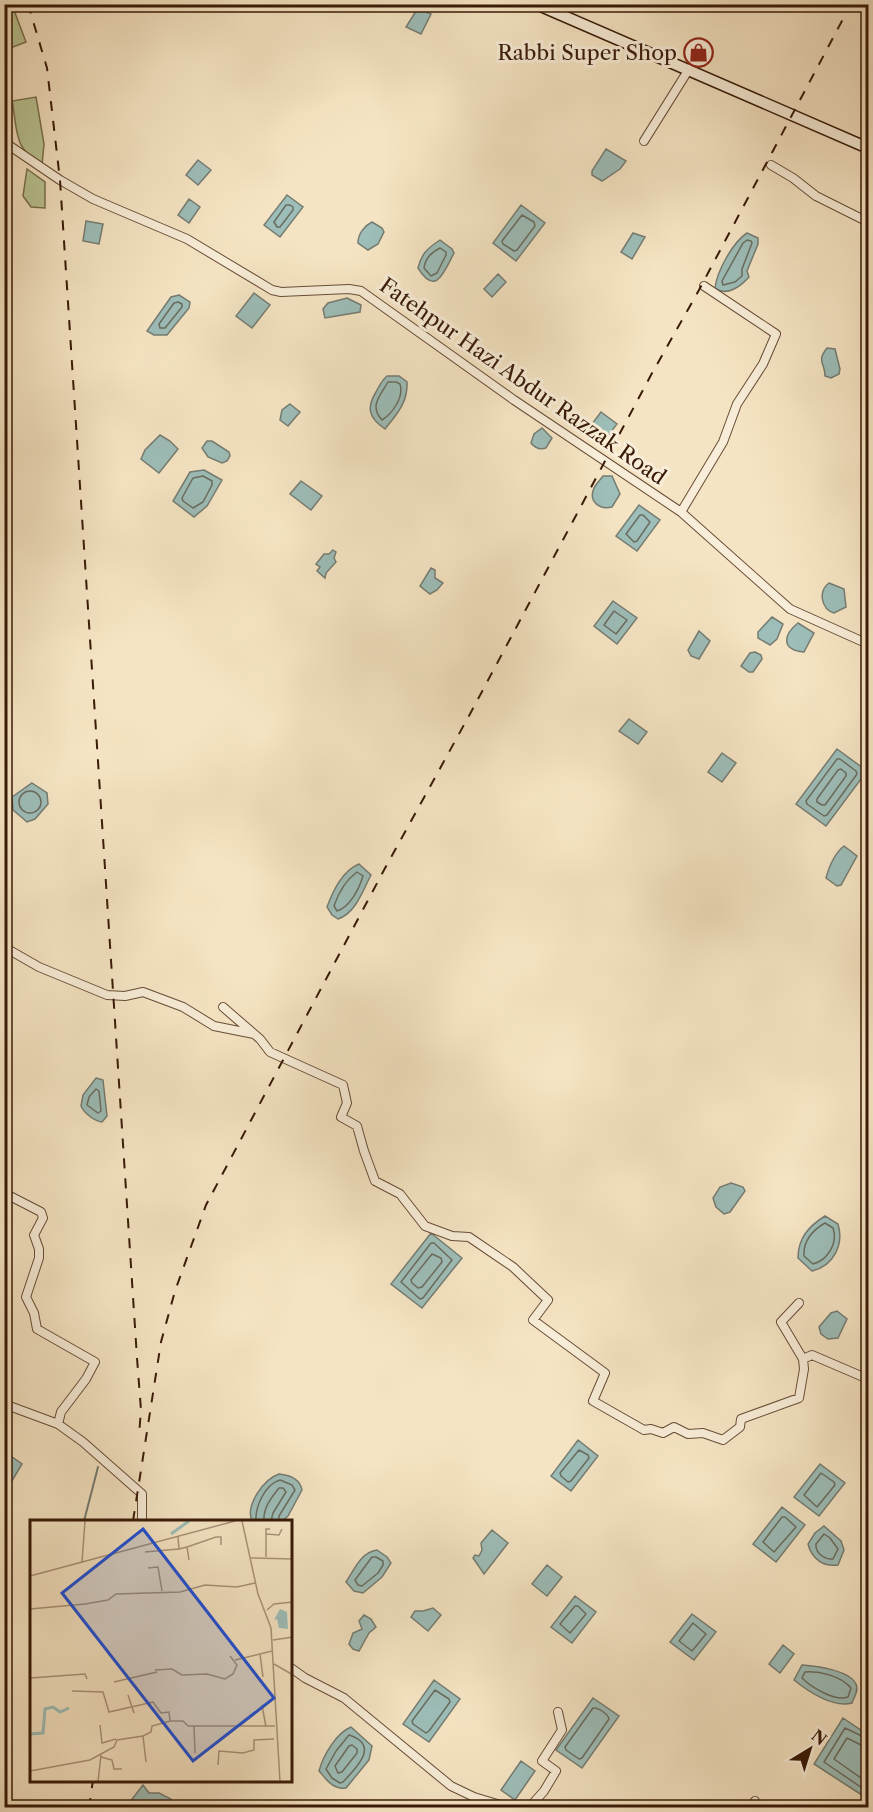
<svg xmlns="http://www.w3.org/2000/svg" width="873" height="1812" viewBox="0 0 873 1812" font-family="'Libre Caslon Text',serif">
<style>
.green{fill:#bac595;stroke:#79704e;stroke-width:1.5}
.water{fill:#9dbeb9;stroke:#757c72;stroke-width:1.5}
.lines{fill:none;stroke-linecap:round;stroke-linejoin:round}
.shore{stroke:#6a6c60;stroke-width:1.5}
.stream{stroke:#757c72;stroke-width:2}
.minor-casing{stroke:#674c36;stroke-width:10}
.secondary-casing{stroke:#381a07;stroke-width:13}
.minor{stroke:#f8edd8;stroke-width:8}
.secondary{stroke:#f8edd8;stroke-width:10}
.rail{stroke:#381a07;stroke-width:2;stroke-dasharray:10 10;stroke-linecap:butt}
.labels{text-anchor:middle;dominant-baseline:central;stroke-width:6;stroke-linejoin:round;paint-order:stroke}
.poi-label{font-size:21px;fill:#381a07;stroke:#f8edd8;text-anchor:end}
.street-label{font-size:21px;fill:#381a07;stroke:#f8edd8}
.inset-river{fill:none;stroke:#9dbeb9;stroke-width:3}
.inset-road{fill:none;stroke:#a99378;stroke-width:1.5}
.view{fill:#1d4ed8;fill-opacity:0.15;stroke:#1d4ed8;stroke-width:3}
.inset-edge{fill:none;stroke:#381a07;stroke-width:3}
</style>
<rect width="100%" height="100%" fill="#f5e4c3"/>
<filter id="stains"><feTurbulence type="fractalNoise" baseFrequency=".00333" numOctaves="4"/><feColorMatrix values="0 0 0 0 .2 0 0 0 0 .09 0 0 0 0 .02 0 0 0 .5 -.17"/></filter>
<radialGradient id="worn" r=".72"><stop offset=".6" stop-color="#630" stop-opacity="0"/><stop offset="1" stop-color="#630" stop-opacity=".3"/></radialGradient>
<path class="green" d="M 5,4 L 12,5 L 26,42 L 5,50 Z
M 36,97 L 44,144 L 42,165 C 13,148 18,132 12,101 Z
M 27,169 L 45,182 L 45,208 L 31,207 L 23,196 Z"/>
<path class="water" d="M 418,8 L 431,14 L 421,34 L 406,27 Z
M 606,149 L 626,161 L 620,169 L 602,181 L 592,175 L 592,171 Z
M 198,160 L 211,170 L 198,185 L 186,175 Z
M 287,195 L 303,207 L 280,237 L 264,225 Z
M 189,199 L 200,207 L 189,223 L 178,215 Z
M 521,205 L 545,223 L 516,261 L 493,243 Z
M 86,221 L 103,224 L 99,244 L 83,241 Z
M 372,222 L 382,228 L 384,232 L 378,244 L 368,250 L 358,243 C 358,234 364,226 372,222 Z
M 633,233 L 645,237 L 632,259 L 621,252 Z
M 747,233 L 758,238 L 758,244 L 747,271 L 749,277 C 741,286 727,297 715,288 C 717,271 733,242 747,233 Z
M 440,240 L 452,249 L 454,253 C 444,272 436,297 418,268 C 421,254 428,248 440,240 Z
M 498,274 L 506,282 L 492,297 L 484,289 Z
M 254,293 L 270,305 L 252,328 L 236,316 Z
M 179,295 L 190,302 L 189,308 L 167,335 L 154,335 L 147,331 L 171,297 Z
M 347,298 L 361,305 L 360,312 L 325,318 L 323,309 L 328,303 Z
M 827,348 L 835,349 L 840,369 L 839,374 L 831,378 L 825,376 C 825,362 816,362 827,348 Z
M 387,376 L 399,376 L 407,382 C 408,402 397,414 385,429 C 369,418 366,408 376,392 C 379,386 382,380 387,376 Z
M 290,404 L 300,412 L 288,426 L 280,420 L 282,410 Z
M 601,412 L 617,424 L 601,445 L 585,433 Z
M 542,428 L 552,438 L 546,448 C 540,450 535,448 531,443 L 534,434 Z
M 160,435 L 170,441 L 178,449 L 159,473 L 141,459 L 145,450 Z
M 207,441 L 212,441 L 229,452 L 230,456 L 227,461 L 222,463 L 208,457 L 202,448 Z
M 204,470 L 222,480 L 207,506 L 194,517 L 173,501 L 190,472 Z
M 603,476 L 612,476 L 620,494 L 612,507 C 600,510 588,502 594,488 C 596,484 600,480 603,476 Z
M 301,481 L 322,496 L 311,510 L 290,494 Z
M 639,505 L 660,520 L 637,551 L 616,536 Z
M 333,550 L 336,552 L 334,558 L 336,562 L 326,573 L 325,578 L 317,571 L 320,567 L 316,564 L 324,554 L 329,554 Z
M 431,568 L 435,570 L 435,578 L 443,583 L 437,590 L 430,594 L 420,586 Z
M 829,583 L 844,589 L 846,607 L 834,613 C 821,609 818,591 829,583 Z
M 613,601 L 637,618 L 617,644 L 594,626 Z
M 772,617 L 783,624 L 777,639 L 770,645 L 758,638 L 758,632 Z
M 798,623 L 814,633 L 804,652 C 781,650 783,635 798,623 Z
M 699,631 L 710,641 L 699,659 L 691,656 L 688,650 Z
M 755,652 L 761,655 L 762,659 L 753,672 L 749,672 L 741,666 L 750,653 Z
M 629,719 L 647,732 L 638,744 L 619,731 Z
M 837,749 L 867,771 L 826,826 L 796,804 Z
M 722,753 L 736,763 L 722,782 L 708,772 Z
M 32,783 L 47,793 L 48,804 L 35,819 L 27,822 L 13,810 L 12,797 Z
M 844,846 L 857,856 L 841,885 L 837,886 L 826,878 C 829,867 835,853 844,846 Z
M 359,864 L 371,875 C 363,890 356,913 338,919 L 332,915 L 327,907 C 333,891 342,871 359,864 Z
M 96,1078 L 103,1080 L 107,1116 L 102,1122 C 94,1121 84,1113 81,1106 L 83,1095 Z
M 731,1183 L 743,1187 L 745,1191 L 730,1212 L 724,1214 L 716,1207 L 713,1198 L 720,1187 Z
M 825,1216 L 838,1224 C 844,1244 834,1266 812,1271 L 798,1258 C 798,1238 809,1226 825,1216 Z
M 431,1233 L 462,1258 L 422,1308 L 391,1284 Z
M 837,1311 L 847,1319 L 838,1338 L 828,1339 L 821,1334 L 819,1327 L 831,1313 Z
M 578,1440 L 598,1456 L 571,1491 L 551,1476 Z
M 8,1454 L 22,1464 L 9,1486 L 4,1485 L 5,1459 Z
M 820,1464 L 845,1483 L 819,1516 L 794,1497 Z
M 279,1474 C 289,1475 300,1479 302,1490 L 288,1516 L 282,1521 L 252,1521 C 245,1505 264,1479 279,1474 Z
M 782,1507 L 805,1525 L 776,1562 L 753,1544 Z
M 824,1526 L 841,1541 L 844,1550 L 838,1565 C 823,1567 812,1559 808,1544 L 815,1533 Z
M 492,1530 L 508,1543 L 484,1574 L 473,1558 L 475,1555 L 479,1556 L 482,1550 L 481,1543 Z
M 377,1550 L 387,1557 L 391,1563 L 382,1577 L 363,1593 L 354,1591 L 346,1582 C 354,1570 361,1552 377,1550 Z
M 547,1565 L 562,1577 L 547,1596 L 532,1584 Z
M 575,1596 L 596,1612 L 572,1643 L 551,1627 Z
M 433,1608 L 441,1615 L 428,1631 L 411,1617 L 415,1611 L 423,1611 Z
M 692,1614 L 716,1632 L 694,1660 L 670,1642 Z
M 364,1615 L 371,1619 L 376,1627 L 369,1633 L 359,1651 L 353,1649 L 349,1644 L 353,1633 L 362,1629 L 359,1621 Z
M 783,1645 L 794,1654 L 780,1673 L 769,1664 Z
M 802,1665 C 816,1666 849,1670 856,1684 C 859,1691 854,1697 852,1703 C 832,1708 809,1692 794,1680 Z
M 434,1680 L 460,1699 L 429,1742 L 403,1724 Z
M 593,1698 L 619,1716 L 582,1768 L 556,1750 Z
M 843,1718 L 868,1735 L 868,1799 L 814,1764 Z
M 351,1727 L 372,1746 L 369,1760 L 346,1788 C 333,1790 327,1780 319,1771 C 323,1756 336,1733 351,1727 Z
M 521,1761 L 535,1771 L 515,1800 L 501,1790 Z
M 143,1785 L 149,1793 L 159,1793 L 171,1799 L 168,1807 L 126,1807 Z"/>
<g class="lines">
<path class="shore" d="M 290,205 L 293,207 L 293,210 L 280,227 L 277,227 L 274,222 L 286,205 Z
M 522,215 L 534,222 L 535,226 L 517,250 L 514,251 L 503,244 L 502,241 Z
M 747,240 L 751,241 L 752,243 L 742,269 L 742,276 L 735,282 L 723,285 L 722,281 L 743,243 Z
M 440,248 L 446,252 L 446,255 L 437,273 L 431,276 L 424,268 C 425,258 432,252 440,248 Z
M 178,302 L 182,304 L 182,307 L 165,328 L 160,328 L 159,324 L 174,303 Z
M 388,382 L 396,382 L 400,384 C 404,397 393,413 382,420 C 369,406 380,396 388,382 Z
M 203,476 L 212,481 L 212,485 L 203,502 L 193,508 L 183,501 L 182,498 L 193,478 Z
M 640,515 L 643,515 L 650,522 L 637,541 L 634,542 L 626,534 Z
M 614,611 L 627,620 L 616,634 L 604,625 Z
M 837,759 L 840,759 L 856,771 L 857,774 L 827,815 L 824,816 L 807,804 L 806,801 Z
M 841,769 L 846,773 L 846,776 L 825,805 L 822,805 L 817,802 L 817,799 L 838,770 Z
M19 802a11 11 0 1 1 22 0a11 11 0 1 1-22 0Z
M 357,872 L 363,876 C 359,889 350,907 337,911 L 334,906 C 338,894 346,880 357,872 Z
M 96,1089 L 99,1091 L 101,1111 L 98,1113 L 87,1105 L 89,1097 Z
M 825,1223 L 833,1228 C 838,1243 828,1260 813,1264 L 804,1256 C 803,1241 813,1230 825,1223 Z
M 431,1243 L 434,1243 L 452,1260 L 423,1298 L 420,1299 L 401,1282 Z
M 432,1254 L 441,1258 L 442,1262 L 422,1287 L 418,1288 L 412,1283 L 411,1280 Z
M 579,1450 L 588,1455 L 589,1458 L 571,1481 L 568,1482 L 561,1476 L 560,1473 Z
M 821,1473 L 834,1482 L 835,1485 L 817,1507 L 804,1495 Z
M 782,1517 L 785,1517 L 796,1527 L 774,1552 L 763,1542 Z
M 256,1521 C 255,1507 265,1484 280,1480 L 292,1485 L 295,1490 L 279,1516 L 279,1521
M 264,1521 C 263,1508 271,1498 279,1488 L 283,1488 L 286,1492 L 273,1513 L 271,1521
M 824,1534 L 830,1538 L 838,1549 L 833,1559 C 825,1560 815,1553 816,1544 Z
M 372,1557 L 376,1557 L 383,1561 L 383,1565 L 378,1573 L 362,1586 L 358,1585 L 355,1580 Z
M 575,1606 L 578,1606 L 586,1614 L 570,1633 L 560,1624 Z
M 693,1623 L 706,1634 L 692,1651 L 679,1641 Z
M 805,1672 C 820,1671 841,1676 851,1688 L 848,1697 C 835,1702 811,1687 802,1678 Z
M 435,1690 L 449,1699 L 450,1702 L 429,1731 L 426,1733 L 413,1724 L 412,1721 Z
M 593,1708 C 598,1707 608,1714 609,1719 L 582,1758 L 579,1759 L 566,1750 L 565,1747 Z
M 349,1735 C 380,1745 357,1767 343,1782 L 340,1783 L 332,1778 L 326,1769 L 336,1751 Z
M 868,1739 L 845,1728 L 824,1762 L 868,1792
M 352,1745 L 357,1749 L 357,1753 L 342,1772 L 338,1773 L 335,1766 L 349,1746 Z
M 868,1747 L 861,1745 L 847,1738 L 834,1759 L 868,1783"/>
<path class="stream" d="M 84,1521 L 98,1467"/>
<defs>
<path id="minor" d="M 644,141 L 689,69
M 4,142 L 60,180 L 93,199 L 187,239 L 272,290 L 281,292 L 349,289 L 361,291 L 514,400 L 681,512 L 790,609 L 868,644
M 771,165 L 793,178 L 816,196 L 868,222
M 681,512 L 723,442 L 737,404 L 763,364 L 776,334 L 704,286
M 4,947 L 39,967 L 107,995 L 125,996 L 143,992 L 183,1007 L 214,1026 L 254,1034
M 223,1007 L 260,1039 L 270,1052 L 343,1085 L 347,1103 L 341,1117 L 357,1126 L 364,1151 L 375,1181 L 400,1194 L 425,1226 L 452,1236 L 469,1237 L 513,1267 L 548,1300 L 533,1320 L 605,1373 L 593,1401 L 644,1430 L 651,1429 L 663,1433 L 674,1427 L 688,1434 L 703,1433 L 723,1440 L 740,1427 L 741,1419 L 799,1398 L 804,1369 L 803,1359 L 781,1322 L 799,1303
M 4,1193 L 41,1212 L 43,1218 L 34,1235 L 39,1249 L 39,1258 L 26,1297 L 34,1313 L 37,1329 L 95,1362 L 86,1379 L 61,1412 L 58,1424
M 803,1359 L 812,1355 L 868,1379
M 4,1404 L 58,1424 L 83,1442 L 142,1494 L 142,1521
M 291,1668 L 305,1678 L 344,1698 L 451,1786 L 474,1797 L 510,1808
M 529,1808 L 544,1791 L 556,1771 L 542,1761 L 562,1730 L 558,1712
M 749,1808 L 755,1801"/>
<path id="secondary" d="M 536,4 L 868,148"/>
</defs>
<use href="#minor" class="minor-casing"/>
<use href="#secondary" class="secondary-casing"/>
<use href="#minor" class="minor"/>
<use href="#secondary" class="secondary"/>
<path class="rail" d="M 28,4 L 47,68 L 60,180 L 137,1358 L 141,1410 L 139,1435
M 133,1521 L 161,1342 L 175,1291 L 206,1205 L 384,870 L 470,714 L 651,375 L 699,290 L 851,4
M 89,1808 L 93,1780"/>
</g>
<defs>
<symbol id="shop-ring" viewBox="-11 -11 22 22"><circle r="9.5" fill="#f8edd8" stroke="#8f2418" stroke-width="1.5"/><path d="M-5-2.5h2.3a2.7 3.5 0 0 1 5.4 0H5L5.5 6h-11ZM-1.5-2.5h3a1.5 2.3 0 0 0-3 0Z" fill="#8f2418"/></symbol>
</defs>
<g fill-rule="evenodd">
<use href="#shop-ring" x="682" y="36" width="33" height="33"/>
</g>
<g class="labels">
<g class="poi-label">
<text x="677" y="52">Rabbi Super Shop</text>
</g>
<g class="street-label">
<text transform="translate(523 381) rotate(35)">Fatehpur Hazi Abdur Razzak Road</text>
</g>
</g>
<g transform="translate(30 1520)">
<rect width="262" height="262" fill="#f5e4c3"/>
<path d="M 250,89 L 257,92 L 258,109 L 249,108 L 247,99 L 244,100 Z" fill="#9dbeb9"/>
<path class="inset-river" d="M 141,14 L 159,1M 0,214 L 13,213 L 15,189 L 23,187 L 30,192 L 39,188"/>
<path class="inset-road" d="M 212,1 L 228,74 L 241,108 L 250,262M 236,14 L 249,15 L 252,9M 148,17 L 149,29 L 157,27 L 159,40M 157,27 L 186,17 L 191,17 L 191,25M 115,32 L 149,29M 236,37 L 236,9 L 240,9M 221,38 L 263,39M 52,42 L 55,1M 118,48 L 128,47 L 132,71M 0,56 L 205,1M 0,89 L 55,84 L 78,80 L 86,74 L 150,72 L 175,65 L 207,67 L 225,63M 237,90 L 244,84 L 263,82M 243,120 L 263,117M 205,140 L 230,134M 244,144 L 263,155M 125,150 L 142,149 L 152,155 L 177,154 L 195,159 L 203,154 L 207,145 L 200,136M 233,157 L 230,134 L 242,131M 0,158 L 55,154 L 57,159M 84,162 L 127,152M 42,171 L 73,172 L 79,192 L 123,182 L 131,193 L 139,192 L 140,201M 98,175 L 104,193M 232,185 L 236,207M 70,205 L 72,223 L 86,219M 164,206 L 165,233M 113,216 L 116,242M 71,237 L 82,240 L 84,249 L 92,249M 188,245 L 189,231 L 213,233 L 224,230 L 224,220 L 244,219M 0,251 L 60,240 L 84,227 L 87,220 L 113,216 L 121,212 L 122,206 L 140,201 L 153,201 L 158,206 L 245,206M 68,262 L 71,235"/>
<path class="view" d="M 113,9 L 244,178 L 163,241 L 32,73 Z"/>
<rect width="262" height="262" class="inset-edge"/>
</g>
<rect width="873" height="1812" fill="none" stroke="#f5e4c3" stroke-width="24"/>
<rect x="6" y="6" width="861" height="1800" fill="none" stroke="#381a07" stroke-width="3"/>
<rect x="12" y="12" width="849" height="1788" fill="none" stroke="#381a07" stroke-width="1.5"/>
<g transform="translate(810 1749) rotate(38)" stroke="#f8edd8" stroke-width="4.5" paint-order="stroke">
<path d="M0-4.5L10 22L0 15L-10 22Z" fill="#381a07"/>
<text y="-9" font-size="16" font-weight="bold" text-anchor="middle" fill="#381a07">N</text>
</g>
<rect width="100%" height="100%" filter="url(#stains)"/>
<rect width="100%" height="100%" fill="url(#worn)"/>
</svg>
